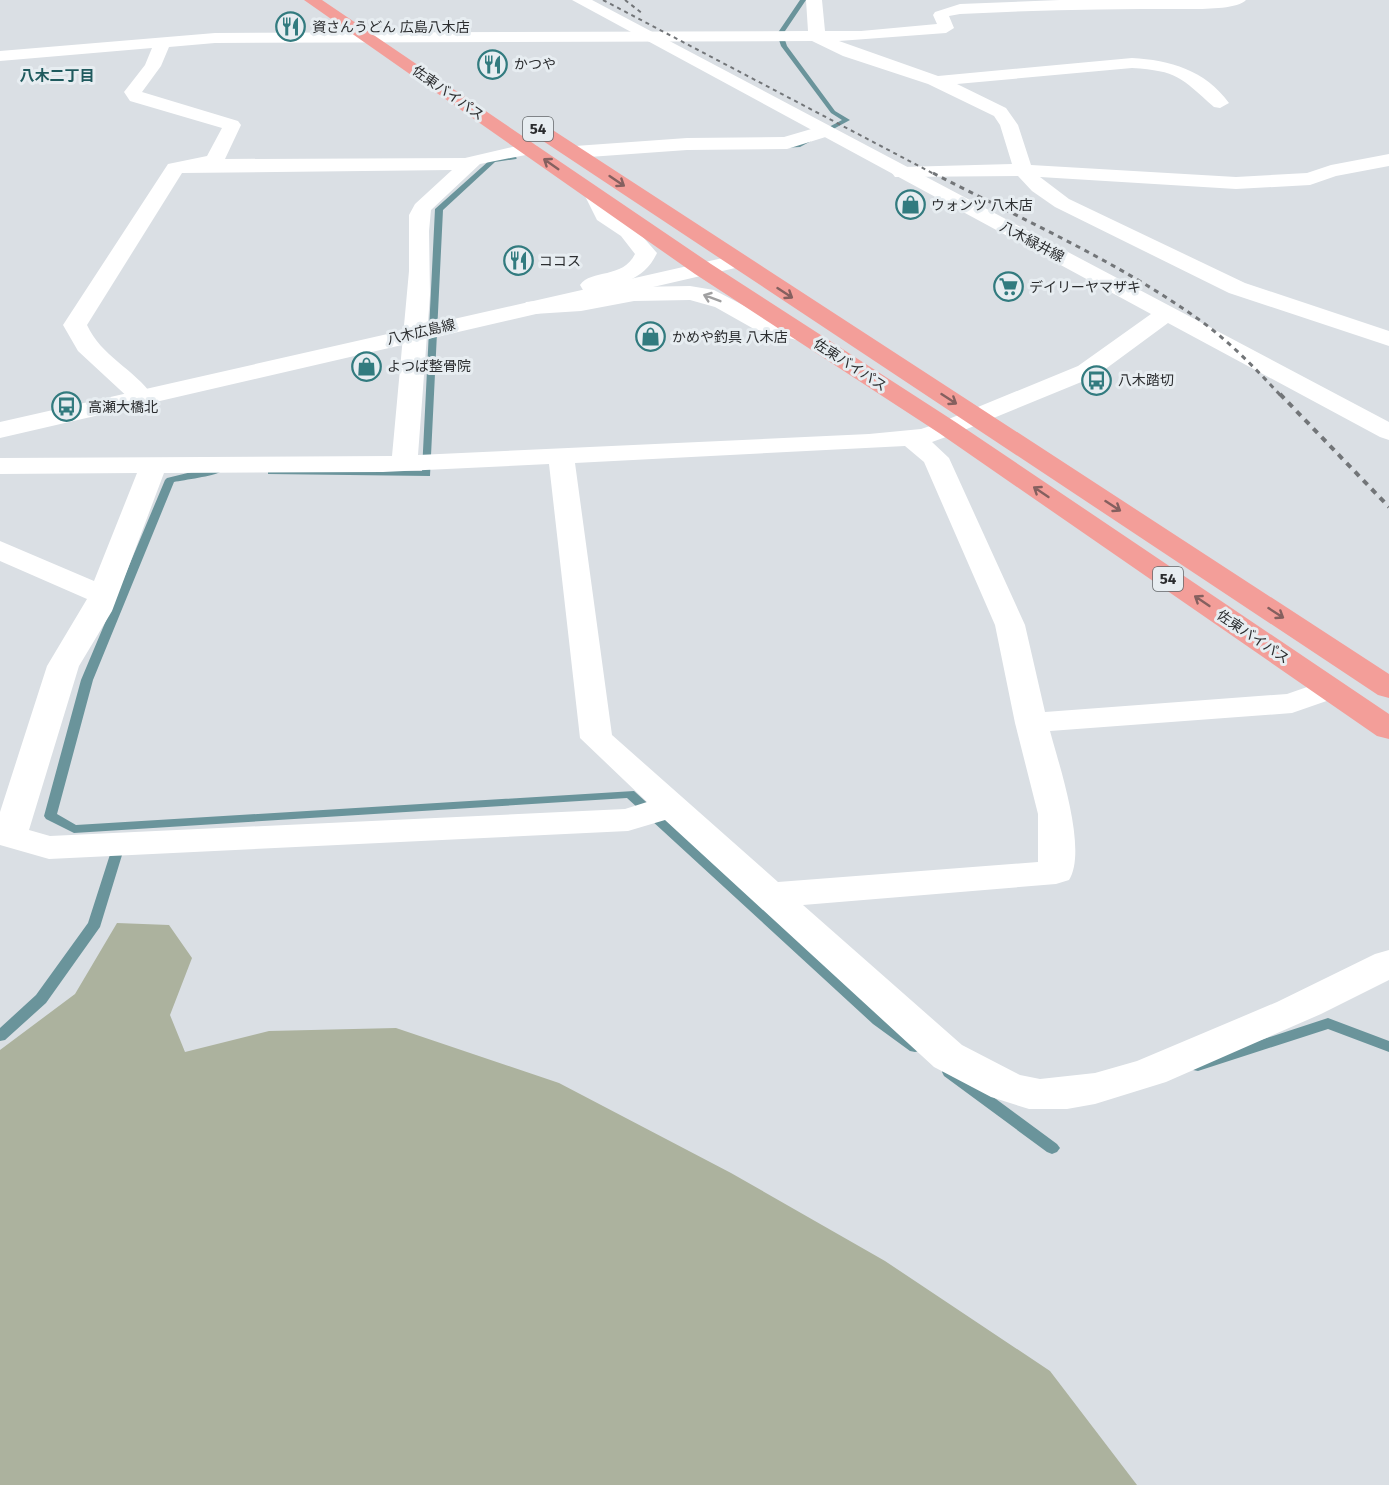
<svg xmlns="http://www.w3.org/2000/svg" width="1389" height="1485" viewBox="0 0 1389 1485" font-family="'Fira Sans','Noto Sans JP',sans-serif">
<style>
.green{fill:#acb29e}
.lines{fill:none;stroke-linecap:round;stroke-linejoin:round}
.stream{fill:#6a949b;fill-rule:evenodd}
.street{fill:#fff;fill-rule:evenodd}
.secondary{fill:#fff;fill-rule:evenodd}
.highway{fill:#f39e99;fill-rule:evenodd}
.rail-far2{stroke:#727578;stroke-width:2;stroke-dasharray:4 4;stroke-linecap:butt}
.rail-far1{stroke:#727578;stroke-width:3;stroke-dasharray:5 5;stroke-linecap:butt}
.rail{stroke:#727578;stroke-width:4;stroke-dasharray:6 6;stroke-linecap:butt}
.oneway{stroke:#85605f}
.oneway2{stroke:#a0a0a1}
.labels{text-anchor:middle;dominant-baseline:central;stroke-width:6;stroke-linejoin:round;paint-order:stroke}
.far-poi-label{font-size:14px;fill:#2b2d2f;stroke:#e7edf1;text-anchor:start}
.far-street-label{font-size:14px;fill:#2b2d2f;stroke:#e7edf1}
.far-neighbourhood-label{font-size:15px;font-weight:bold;fill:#1f5a5e;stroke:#e7edf1}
.shield{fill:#e7edf1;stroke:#636769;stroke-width:1.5}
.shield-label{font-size:15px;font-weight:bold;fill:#2b2d2f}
</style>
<rect width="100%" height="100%" fill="#dadfe4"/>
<path class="green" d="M 117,923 L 169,925 L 192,958 L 170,1015 L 185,1052 L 269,1031 L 396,1028 L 559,1083 L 731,1173 L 885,1261 L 1050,1371 L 1137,1485 L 0,1485 L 0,1050 L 75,994 Z"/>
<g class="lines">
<path class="stream" d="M 800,0 L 806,0 L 783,34 L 787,46 L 835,111 L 850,120 L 800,147 L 781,148 L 779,147 L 779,145 L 797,144 L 842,120 L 831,113 L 781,46 L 777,34 Z
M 514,156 L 517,158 L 516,159 L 495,162 L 443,210 L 430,476 L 268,474 L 268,470 L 271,469 L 422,471 L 435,209 L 491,159 Z
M 204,469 L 215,469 L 220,472 C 214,476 184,480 174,482 L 93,680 L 57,814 L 76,825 L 634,791 L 883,1016 L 920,1043 L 922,1047 L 920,1051 L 915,1052 L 910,1051 L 873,1024 L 627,798 L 74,833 L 46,819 L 44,816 L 81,680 L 165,480 L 167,478 Z
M 120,838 L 126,842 L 100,927 L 46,1003 L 5,1040 L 0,1041 L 0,1028 L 36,995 L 88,923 L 114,842 Z
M 1328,1018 L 1389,1041 L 1389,1052 L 1328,1029 L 1198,1071 L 1193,1070 L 1191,1066 L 1193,1062 Z
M 949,1066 L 954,1068 L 1057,1144 L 1060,1148 L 1057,1152 L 1052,1154 L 1047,1152 L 944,1076 L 942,1072 L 944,1068 Z"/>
<path class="street" d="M 806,0 L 822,0 L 825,31 L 861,31 L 937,24 L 933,15 L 935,12 L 960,4 L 1060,0 L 1246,0 C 1237,10 1196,9 1183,9 C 1108,9 1034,10 960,14 L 949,16 L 954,28 L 946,33 L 839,41 L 938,76 L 1132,58 C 1170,60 1205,70 1229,103 L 1220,108 L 1214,107 C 1180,77 1178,71 1132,68 L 957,84 L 1006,108 L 1018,125 L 1031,165 L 1236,177 L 1307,173 L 1331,165 L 1389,154 L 1389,166 L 1336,176 L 1310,185 L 1236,189 L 1040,177 L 1069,199 L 1245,283 L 1389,331 L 1389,346 L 1229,293 L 1055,207 L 1032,191 L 1018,176 L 895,177 L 892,173 L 902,167 L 1012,164 L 1000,125 L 994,116 L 928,84 L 843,56 L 812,41 L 215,43 L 169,47 L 161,66 L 142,92 L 238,121 L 241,125 L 225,159 L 465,158 L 529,143 L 536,145 L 538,149 L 536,153 L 480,164 L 431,210 L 429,231 L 430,295 L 418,455 L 869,434 L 921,429 L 948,420 L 957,423 L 961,428 L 957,433 L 932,442 L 949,458 L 1025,625 L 1045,712 L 1287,694 L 1330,679 L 1341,682 L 1346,689 L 1341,696 L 1292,713 L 1050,731 C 1059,765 1088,850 1069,880 L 1056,884 L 803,905 L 962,1045 L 1020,1075 L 1040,1079 L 1095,1073 L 1137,1061 L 1277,1002 L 1375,954 L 1389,950 L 1389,980 L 1321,1014 L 1166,1082 L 1095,1104 L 1067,1109 L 1029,1109 L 991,1097 L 934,1067 L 665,820 L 628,831 L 49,859 L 0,845 L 0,812 L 47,666 L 87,599 L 0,561 L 0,541 L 94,581 L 137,473 L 0,474 L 0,458 L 392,456 L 409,271 L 409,215 L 415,204 L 452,170 L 182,173 L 87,325 C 101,356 134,369 153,396 L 150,401 L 141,403 L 132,401 L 78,351 L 63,325 L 168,164 L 207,156 L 222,128 L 130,101 L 124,92 L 145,65 L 152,48 L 0,61 L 0,51 L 215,33 L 808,31 ZM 905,446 L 924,462 L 995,625 L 1015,723 L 1038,814 L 1038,862 L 778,882 L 612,735 L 575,463 ZM 549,464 L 580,738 L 647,802 L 625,809 L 50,836 L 29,830 L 79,666 L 112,611 L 164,473 L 383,472 Z
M 825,125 L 832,127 L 834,131 L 832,135 L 787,149 L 687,150 L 575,158 L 566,152 L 575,146 L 687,138 L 784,137 Z
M 594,188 L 601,190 L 613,213 L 635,228 L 657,253 C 644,281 618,285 591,292 L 583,290 L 580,285 C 591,269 623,279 635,254 L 621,236 L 597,220 L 584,194 L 587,190 Z
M 690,286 L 714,290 L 770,319 L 812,330 L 816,335 L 812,340 L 804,342 L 754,329 L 715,307 L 690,300 L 634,301 L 581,311 L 534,314 L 526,312 L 523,307 L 526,302 L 581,297 L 634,287 Z"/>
<path class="secondary" d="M 572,0 L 592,0 L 1389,422 L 1389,440 L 1380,437 L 1168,323 L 1096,376 L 957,433 L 948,436 L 939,433 L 935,428 L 939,423 L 1078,366 L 1151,314 Z
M 736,255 L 744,256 L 747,261 L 744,266 L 0,438 L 0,422 Z"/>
<path class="highway" d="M 304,0 L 322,0 L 711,264 L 957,423 L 1389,714 L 1389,739 L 1377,736 L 939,433 L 695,274 Z
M 538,123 L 545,125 L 1389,674 L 1389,698 L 1378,695 L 531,133 L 529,129 L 531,125 Z"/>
<path class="rail-far2" d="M 603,0 L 936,175
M 625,0 L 643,14"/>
<path class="rail-far1" d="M 933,173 C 1023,220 1119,262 1201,321 C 1231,343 1256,369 1281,396"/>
<path class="rail" d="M 1280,394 L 1389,507"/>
</g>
<defs><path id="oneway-shaft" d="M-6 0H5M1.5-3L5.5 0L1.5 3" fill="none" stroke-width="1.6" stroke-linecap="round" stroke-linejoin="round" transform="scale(1.5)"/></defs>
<g class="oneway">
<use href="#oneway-shaft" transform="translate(551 164) rotate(-145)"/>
<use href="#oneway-shaft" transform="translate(617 181) rotate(34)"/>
<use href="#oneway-shaft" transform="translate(785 293) rotate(33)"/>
<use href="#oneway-shaft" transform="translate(949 399) rotate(33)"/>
<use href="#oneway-shaft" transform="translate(1041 492) rotate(-146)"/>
<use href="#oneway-shaft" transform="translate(1113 506) rotate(33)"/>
<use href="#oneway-shaft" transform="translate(1202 601) rotate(-146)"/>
<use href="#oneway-shaft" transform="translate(1276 613) rotate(33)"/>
</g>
<use class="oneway2" href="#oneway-shaft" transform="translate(712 298) rotate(-159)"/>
<defs>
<symbol id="restaurant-ring" viewBox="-11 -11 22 22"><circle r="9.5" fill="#e7edf1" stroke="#327b7f" stroke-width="1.5"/><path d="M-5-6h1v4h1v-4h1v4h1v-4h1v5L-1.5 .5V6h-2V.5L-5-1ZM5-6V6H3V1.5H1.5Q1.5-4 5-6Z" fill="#327b7f"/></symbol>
<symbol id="shop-ring" viewBox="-11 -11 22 22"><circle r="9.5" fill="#e7edf1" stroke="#327b7f" stroke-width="1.5"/><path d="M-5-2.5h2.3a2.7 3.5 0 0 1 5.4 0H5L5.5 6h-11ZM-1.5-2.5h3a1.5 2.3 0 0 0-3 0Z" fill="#327b7f"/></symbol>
<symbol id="supermarket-ring" viewBox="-11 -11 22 22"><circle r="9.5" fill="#e7edf1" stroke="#327b7f" stroke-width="1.5"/><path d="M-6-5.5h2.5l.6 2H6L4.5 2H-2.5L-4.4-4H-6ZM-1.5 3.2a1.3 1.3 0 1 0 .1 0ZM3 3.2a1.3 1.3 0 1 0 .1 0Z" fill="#327b7f"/></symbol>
<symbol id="bus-ring" viewBox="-11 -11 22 22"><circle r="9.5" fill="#e7edf1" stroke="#327b7f" stroke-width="1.5"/><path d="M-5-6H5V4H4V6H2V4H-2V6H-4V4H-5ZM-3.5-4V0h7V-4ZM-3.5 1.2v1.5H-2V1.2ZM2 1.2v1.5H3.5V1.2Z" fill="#327b7f"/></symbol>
</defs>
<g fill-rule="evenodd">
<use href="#restaurant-ring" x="274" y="10" width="33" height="33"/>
<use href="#restaurant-ring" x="476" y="48" width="33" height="33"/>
<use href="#shop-ring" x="894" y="188" width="33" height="33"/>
<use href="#restaurant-ring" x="502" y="244" width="33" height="33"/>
<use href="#supermarket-ring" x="992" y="270" width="33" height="33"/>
<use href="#shop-ring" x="634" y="320" width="33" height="33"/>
<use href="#shop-ring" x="350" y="350" width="33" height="33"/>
<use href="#bus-ring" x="1080" y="364" width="33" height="33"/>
<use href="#bus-ring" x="50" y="390" width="33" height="33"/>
</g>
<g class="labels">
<g class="far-poi-label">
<text x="312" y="27">資さんうどん 広島八木店</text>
<text x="514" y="64">かつや</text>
<text x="931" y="205">ウォンツ 八木店</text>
<text x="539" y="261">ココス</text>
<text x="1029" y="287">デイリーヤマザキ</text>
<text x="672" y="337">かめや釣具 八木店</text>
<text x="387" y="366">よつば整骨院</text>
<text x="1118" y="380">八木踏切</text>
<text x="88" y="407">高瀬大橋北</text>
</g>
<g class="far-street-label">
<text transform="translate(448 93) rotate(35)">佐東バイパス</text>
<text transform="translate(1032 242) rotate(28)">八木緑井線</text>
<text transform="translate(421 332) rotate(-13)">八木広島線</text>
<text transform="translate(850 365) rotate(33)">佐東バイパス</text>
<text transform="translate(1253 637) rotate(34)">佐東バイパス</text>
</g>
<g class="far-neighbourhood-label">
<text x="57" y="76">八木二丁目</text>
</g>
<g class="shield">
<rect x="523" y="117" width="30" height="24" rx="4.5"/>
<rect x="1153" y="567" width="30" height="24" rx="4.5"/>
</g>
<g class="shield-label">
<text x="538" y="129">54</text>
<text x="1168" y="579">54</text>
</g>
</g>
</svg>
